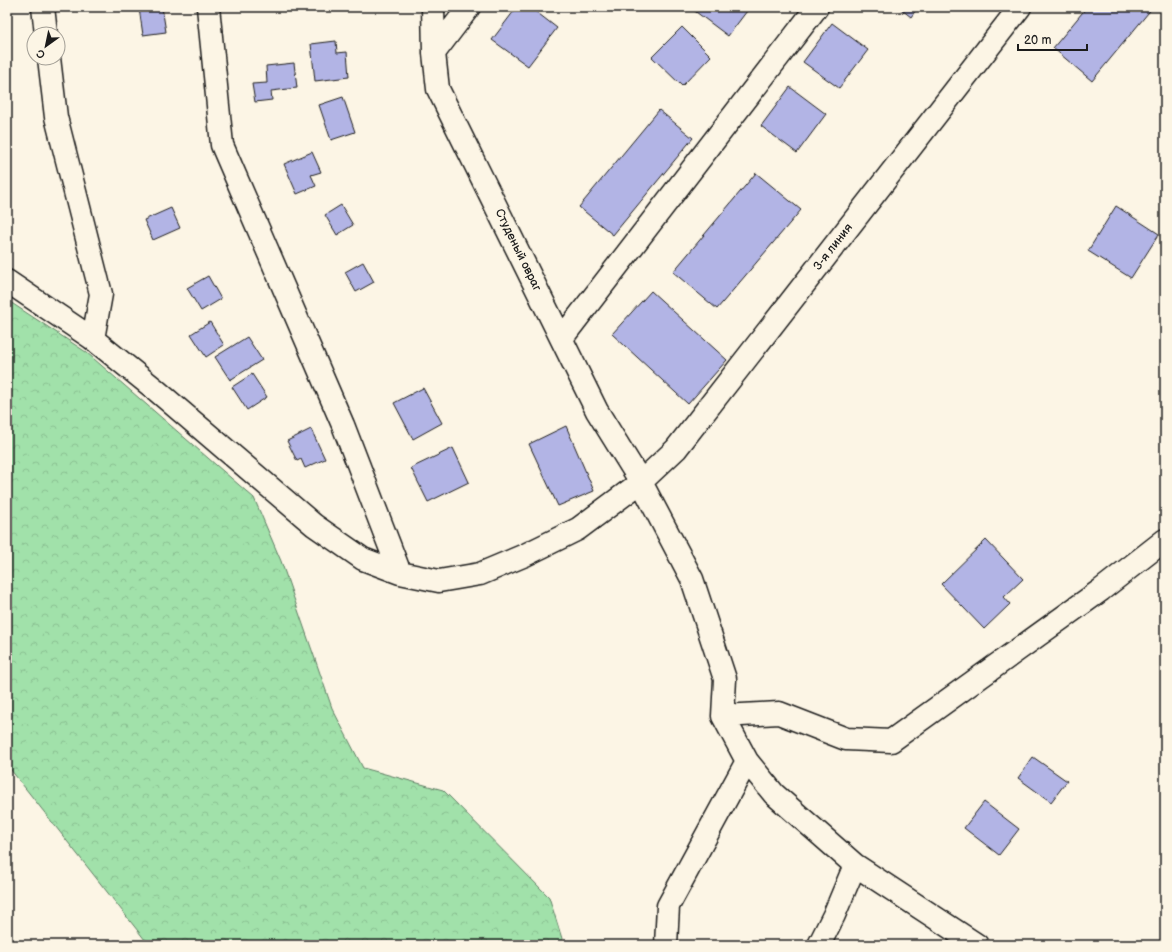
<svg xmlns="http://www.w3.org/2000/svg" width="1172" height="952" viewBox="0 0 1172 952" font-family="'Balsamiq Sans',sans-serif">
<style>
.forest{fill:url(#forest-crowns);stroke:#5e7e63}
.building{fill:#b2b4e5;stroke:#1c1c1c}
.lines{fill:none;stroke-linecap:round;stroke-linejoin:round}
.minor-casing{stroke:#1c1c1c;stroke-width:25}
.minor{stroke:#fcf5e5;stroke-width:22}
.labels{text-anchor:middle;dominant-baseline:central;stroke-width:3;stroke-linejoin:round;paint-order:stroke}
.street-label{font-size:12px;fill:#1c1c1c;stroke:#fcf5e5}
</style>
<defs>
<pattern id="forest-crowns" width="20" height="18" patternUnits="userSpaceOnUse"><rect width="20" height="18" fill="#a1e1aa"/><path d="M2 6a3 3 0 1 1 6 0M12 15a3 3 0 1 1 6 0" fill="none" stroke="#8ac092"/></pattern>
</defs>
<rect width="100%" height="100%" fill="#fcf5e5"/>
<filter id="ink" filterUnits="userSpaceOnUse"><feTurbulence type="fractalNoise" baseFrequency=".025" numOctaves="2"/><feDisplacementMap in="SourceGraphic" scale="8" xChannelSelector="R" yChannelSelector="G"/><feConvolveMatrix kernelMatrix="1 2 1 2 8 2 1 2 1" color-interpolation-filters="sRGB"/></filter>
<g filter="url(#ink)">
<path class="forest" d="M 7,300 L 86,352 L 254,498 L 281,561 L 332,708 L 363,768 L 443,790 L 549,897 L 564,945 L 149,945 L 7,765 Z"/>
<path class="building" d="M 150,7 L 162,7 L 166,32 L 143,35 L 139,8 Z
M 517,7 L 530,7 L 557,28 L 528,66 L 492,40 Z
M 694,7 L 750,7 L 728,36 L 692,9 Z
M 898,7 L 918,7 L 911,17 Z
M 1087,7 L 1153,7 L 1092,81 L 1053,48 Z
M 832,23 L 868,50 L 839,88 L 803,62 Z
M 682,27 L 711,56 L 682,86 L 652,57 Z
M 336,41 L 337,53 L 347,52 L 349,77 L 315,81 L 311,44 Z
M 294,63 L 297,88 L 271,91 L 272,100 L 255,102 L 252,84 L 267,83 L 266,66 Z
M 790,87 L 826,114 L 797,153 L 761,126 Z
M 343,97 L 355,132 L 331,140 L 319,105 Z
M 659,110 L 693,138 L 613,235 L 579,207 Z
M 312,152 L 321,172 L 311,175 L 316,186 L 297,194 L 284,164 Z
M 756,173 L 801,210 L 717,309 L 673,272 Z
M 341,205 L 353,225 L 337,235 L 325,215 Z
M 1116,206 L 1159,234 L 1131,278 L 1088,251 Z
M 171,208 L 180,228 L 153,240 L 144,220 Z
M 363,262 L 374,282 L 356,292 L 345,272 Z
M 208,276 L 221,299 L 201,311 L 187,288 Z
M 651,291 L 727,360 L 688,404 L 612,334 Z
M 210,322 L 224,345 L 206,357 L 191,334 Z
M 247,337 L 262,360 L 230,380 L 215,357 Z
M 252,374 L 267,397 L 247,410 L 232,387 Z
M 423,388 L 442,423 L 413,439 L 394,403 Z
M 566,426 L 594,491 L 558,506 L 529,444 Z
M 311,429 L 325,459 L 305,468 L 301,459 L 297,461 L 287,441 Z
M 453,448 L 469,482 L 428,502 L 411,468 Z
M 986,540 L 1023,579 L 1004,597 L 1010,604 L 984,629 L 941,584 Z
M 1033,757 L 1067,781 L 1051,802 L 1018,778 Z
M 984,802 L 1019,829 L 999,855 L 964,828 Z"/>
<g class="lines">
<defs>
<path id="minor" d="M 43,7 L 46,34
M 208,7 L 222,145 L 343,425 L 400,573
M 433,7 L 434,53 L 438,89 L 597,411 L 641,482 L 692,579 L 725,679 L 723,716 L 747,761 L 774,794 L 855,865 L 977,945
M 434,53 L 469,7
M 49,58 L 56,117 L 101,294 L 93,339
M 7,281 L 93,339 L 156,390 L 314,525 L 363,559 L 400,573 L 439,581 L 480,574 L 525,555 L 578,529 L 641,482 L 676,449 L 1020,7
M 562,338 L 817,7
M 723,716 L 779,713 L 846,739 L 891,741 L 1101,590 L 1165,540
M 666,945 L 668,906 L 747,761
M 819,945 L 834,915 L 855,865"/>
</defs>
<use href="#minor" class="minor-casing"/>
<use href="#minor" class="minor"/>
</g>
</g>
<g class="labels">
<g class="street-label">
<text transform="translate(833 247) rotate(-52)">3-я линия</text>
<text transform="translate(518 250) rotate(64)">Студеный овраг</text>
</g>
</g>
<rect width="1172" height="952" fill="none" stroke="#fcf5e5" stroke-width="24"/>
<rect x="12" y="12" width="1148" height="928" fill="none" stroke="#1c1c1c" stroke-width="1.5" filter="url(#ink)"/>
<g transform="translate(46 46) rotate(213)"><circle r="19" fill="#fcf5e5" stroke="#a29e95"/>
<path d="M0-3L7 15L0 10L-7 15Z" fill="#1c1c1c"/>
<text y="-6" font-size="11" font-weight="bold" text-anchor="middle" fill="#1c1c1c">С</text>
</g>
<path d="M1018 44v6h69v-6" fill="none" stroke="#1c1c1c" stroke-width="2"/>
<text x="1024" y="44" font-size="12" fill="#1c1c1c" stroke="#fcf5e5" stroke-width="3" paint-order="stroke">20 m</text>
</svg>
